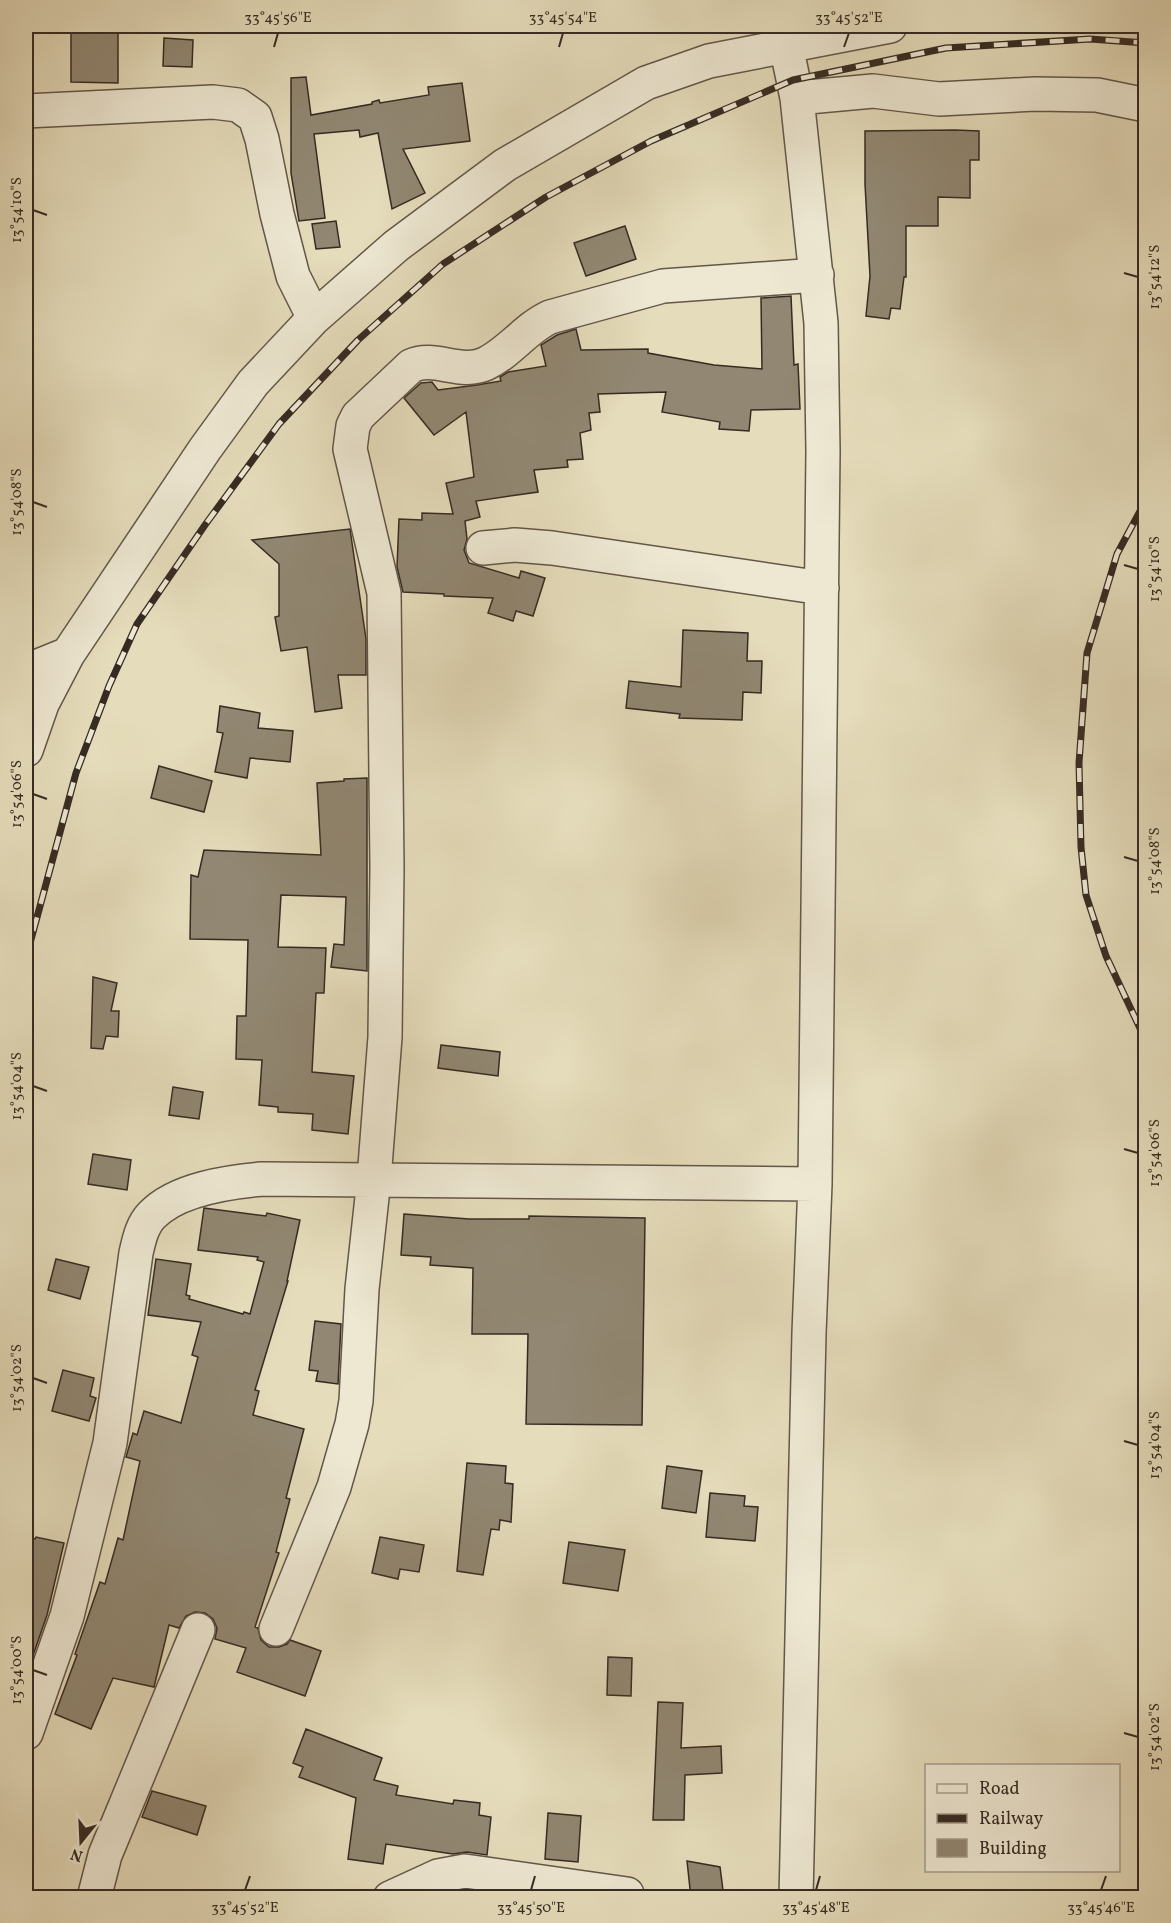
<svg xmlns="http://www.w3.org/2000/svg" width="1171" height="1923" viewBox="0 0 1171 1923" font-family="Vollkorn,serif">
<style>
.building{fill:#918772;stroke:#362b23;stroke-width:1.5}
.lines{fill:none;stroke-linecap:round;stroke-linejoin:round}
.minor-casing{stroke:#625749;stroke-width:36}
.minor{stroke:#eee8d3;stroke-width:33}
.rail-casing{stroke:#362b23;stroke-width:7}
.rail{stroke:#eee8d3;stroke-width:4.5;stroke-dasharray:14;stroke-linecap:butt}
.ticks{fill:none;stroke:#362b23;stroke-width:2}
.neatline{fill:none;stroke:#362b23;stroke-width:2}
.ticks-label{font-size:15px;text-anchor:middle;fill:#362b23}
</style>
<rect width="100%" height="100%" fill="#e5dcbb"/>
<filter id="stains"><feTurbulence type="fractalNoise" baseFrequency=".00333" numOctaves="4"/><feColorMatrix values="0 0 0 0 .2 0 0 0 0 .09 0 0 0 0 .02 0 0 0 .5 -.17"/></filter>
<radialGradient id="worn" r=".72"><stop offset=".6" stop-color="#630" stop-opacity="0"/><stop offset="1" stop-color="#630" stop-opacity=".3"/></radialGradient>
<path class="building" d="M 71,26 L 118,26 L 118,83 L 71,82 Z
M 164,38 L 193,40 L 192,67 L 163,66 Z
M 306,77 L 311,115 L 372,104 L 372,102 L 379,100 L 380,103 L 429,95 L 428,87 L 462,83 L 470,141 L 403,149 L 425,193 L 392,209 L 378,133 L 360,137 L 359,130 L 314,134 L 325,218 L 299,221 L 291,173 L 291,78 Z
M 955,130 L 979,131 L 979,160 L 970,160 L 970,198 L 938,197 L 938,226 L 906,226 L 906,277 L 904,277 L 900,309 L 891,308 L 889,319 L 866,316 L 870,276 L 865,184 L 865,131 Z
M 336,221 L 340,247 L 316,249 L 312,224 Z
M 625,226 L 636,259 L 586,276 L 574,243 Z
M 791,296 L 794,365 L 798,364 L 800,409 L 751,410 L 749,431 L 719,429 L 720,422 L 662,412 L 666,392 L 598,394 L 600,412 L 589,413 L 591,430 L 580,433 L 583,459 L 567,460 L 568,467 L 534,470 L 538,492 L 476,501 L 480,517 L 465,521 L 467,539 L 464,550 L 469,563 L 519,578 L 521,571 L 545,578 L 533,616 L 516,611 L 513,621 L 488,613 L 493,598 L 444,596 L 444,594 L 403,592 L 397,567 L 399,519 L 422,520 L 422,513 L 453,514 L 446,483 L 474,477 L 466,412 L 434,435 L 404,398 L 421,383 L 432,382 L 438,390 L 477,385 L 501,381 L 500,377 L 508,372 L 546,366 L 541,345 L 557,335 L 576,329 L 581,350 L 648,349 L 648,353 L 714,365 L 762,369 L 761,298 Z
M 350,529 L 366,639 L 366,675 L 338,675 L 342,708 L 315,712 L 307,647 L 281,651 L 275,617 L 279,616 L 279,564 L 252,540 Z
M 683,630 L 748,633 L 747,661 L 762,661 L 761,693 L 743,692 L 742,720 L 679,718 L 680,714 L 626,708 L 629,681 L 681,687 Z
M 220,706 L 260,713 L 258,728 L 293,731 L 290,762 L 250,758 L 247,778 L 215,772 L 223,733 L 217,732 Z
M 159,766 L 212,781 L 204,812 L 151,798 Z
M 367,778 L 367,971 L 331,967 L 334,944 L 344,945 L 346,897 L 281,895 L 278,947 L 326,948 L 324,993 L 316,993 L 312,1072 L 354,1076 L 348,1134 L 312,1130 L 313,1114 L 278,1112 L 278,1107 L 259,1105 L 262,1060 L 236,1059 L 237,1016 L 246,1016 L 248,940 L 190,939 L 191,875 L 198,877 L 204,850 L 321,855 L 317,783 L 344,781 L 344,779 Z
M 93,977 L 117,983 L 111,1011 L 119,1011 L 118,1037 L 106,1036 L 103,1049 L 91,1048 Z
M 441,1045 L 500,1052 L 498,1076 L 438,1068 Z
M 173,1087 L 203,1092 L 199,1119 L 169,1115 Z
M 93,1154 L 131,1160 L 127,1190 L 88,1184 Z
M 204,1208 L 266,1216 L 267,1213 L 300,1220 L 287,1281 L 288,1281 L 255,1390 L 259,1391 L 253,1415 L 304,1429 L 286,1498 L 290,1499 L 276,1552 L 279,1553 L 255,1627 L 258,1628 L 261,1640 L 269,1647 L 279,1647 L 287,1644 L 290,1640 L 321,1651 L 305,1696 L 237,1672 L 246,1648 L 215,1639 L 217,1628 L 213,1619 L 205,1613 L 195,1612 L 186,1616 L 179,1628 L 169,1625 L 154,1687 L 113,1678 L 91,1729 L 55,1714 L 77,1655 L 75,1654 L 100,1582 L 105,1584 L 118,1538 L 123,1540 L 140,1461 L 126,1457 L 133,1433 L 137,1435 L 144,1411 L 181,1423 L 198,1357 L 192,1355 L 201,1322 L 148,1315 L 156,1259 L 191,1264 L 186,1295 L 190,1296 L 189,1299 L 243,1314 L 244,1312 L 250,1314 L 264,1262 L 257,1260 L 258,1257 L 198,1250 Z
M 404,1214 L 469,1219 L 529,1219 L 529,1216 L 645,1218 L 642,1425 L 526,1424 L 528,1334 L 472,1334 L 473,1268 L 430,1265 L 431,1257 L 401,1255 Z
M 56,1259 L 89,1267 L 80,1299 L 48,1290 Z
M 315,1321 L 341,1324 L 338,1384 L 316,1381 L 318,1371 L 309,1370 Z
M 63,1370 L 94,1378 L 90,1396 L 96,1398 L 89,1421 L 52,1411 Z
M 467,1463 L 506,1466 L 505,1483 L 513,1484 L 511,1522 L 500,1520 L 499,1530 L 491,1529 L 483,1575 L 457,1571 Z
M 667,1466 L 702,1471 L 696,1513 L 662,1508 Z
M 710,1493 L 745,1496 L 744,1506 L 758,1507 L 755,1541 L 706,1537 Z
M 26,1537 L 35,1539 L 36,1537 L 64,1543 L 47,1615 L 29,1667 L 26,1666 Z
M 380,1537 L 424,1545 L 419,1572 L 400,1569 L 398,1579 L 372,1573 Z
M 569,1542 L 625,1550 L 618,1591 L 563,1583 Z
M 608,1657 L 632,1658 L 631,1696 L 607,1695 Z
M 658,1702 L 683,1703 L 681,1748 L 721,1746 L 722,1773 L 685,1775 L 684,1820 L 653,1820 Z
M 306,1729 L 382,1758 L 374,1780 L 398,1786 L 396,1795 L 453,1804 L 454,1800 L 480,1803 L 479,1815 L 491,1817 L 487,1855 L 467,1852 L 453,1854 L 386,1844 L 383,1864 L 348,1859 L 356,1798 L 299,1777 L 303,1767 L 293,1763 Z
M 152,1791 L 206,1806 L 197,1835 L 142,1817 Z
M 548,1813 L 581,1816 L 578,1862 L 545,1859 Z
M 687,1861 L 720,1867 L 724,1898 L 691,1898 Z"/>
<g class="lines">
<defs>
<path id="minor" d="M 782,26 L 797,98 L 821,323 L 823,451 L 815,1184 L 809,1333 L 796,1898
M 797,98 L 873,91 L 939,99 L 1035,94 L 1097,95 L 1146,105
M 26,111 L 213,102 L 238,105 L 255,117 L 262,139 L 277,214 L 293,276 L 314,318
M 483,548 L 515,545 L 552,548 L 822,588
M 26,671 L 68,654
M 26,750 L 42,704 L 68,654 L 205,449 L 253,383 L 314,318 L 396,246 L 505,165 L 646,83 L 709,61 L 890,26
M 276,1629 L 334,1487 L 352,1424 L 356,1401 L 362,1289 L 374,1179 L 385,1037 L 387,868 L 384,593 L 350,449 L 353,426 L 358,416 L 411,366 C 434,355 460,375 485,364 C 509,353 526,328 550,317 L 663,286 L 817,275
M 26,1733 L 67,1616 L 110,1443 L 136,1253 C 139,1240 142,1225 152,1215 C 177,1189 228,1182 262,1179 L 815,1184
M 94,1898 L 105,1855 L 198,1630
M 390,1898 L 438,1876 L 465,1871 L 627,1894"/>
</defs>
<use href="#minor" class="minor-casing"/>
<use href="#minor" class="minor"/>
<defs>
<path id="rail" d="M 1146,500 L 1117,554 L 1087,653 L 1079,763 L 1081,847 L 1086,895 L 1106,956 L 1146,1041
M 26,958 L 76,773 L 109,686 L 137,624 L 205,525 L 279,424 L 358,340 L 443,264 L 546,197 L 651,141 L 793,80 L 946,48 L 1090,39 L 1146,43"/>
</defs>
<use href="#rail" class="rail-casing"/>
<use href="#rail" class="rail"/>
</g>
<path class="ticks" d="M 274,47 L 278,33M 559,47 L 563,33M 844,47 L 849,33M 33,210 L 47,215M 1124,273 L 1138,277M 33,502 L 47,507M 1124,565 L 1138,569M 33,794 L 47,799M 1124,857 L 1138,861M 33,1086 L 47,1091M 1124,1149 L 1138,1153M 33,1378 L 47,1383M 1124,1441 L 1138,1445M 33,1670 L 47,1675M 1124,1733 L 1138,1737M 245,1890 L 250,1876M 531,1890 L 535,1876M 816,1890 L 820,1876M 1101,1890 L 1106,1876"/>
<rect width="1171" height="1923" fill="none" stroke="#e5dcbb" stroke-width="66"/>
<rect x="925" y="1764" width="195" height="108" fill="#eee8d3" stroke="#a49c8d" stroke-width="1.5"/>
<rect x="937" y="1784" width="30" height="9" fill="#eee8d3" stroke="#a49c8d" stroke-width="1.5"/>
<text x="979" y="1794" font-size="18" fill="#362b23">Road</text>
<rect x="937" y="1814" width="30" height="9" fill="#362b23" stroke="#a49c8d" stroke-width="1.5"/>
<text x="979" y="1824" font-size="18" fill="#362b23">Railway</text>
<rect x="937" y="1839" width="30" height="18" fill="#918772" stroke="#a49c8d" stroke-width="1.5"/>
<text x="979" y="1854" font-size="18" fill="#362b23">Building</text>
<g transform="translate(81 1842) rotate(198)" stroke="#eee8d3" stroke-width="4.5" paint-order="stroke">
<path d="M0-4.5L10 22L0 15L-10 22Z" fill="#362b23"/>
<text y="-9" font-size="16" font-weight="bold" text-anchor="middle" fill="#362b23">N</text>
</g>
<rect x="33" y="33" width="1105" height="1857" class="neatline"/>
<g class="ticks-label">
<text x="278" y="22">33°45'56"E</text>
<text x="563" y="22">33°45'54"E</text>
<text x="849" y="22">33°45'52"E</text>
<text transform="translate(16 210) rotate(-90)" y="5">13°54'10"S</text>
<text transform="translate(1154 277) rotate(-90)" y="5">13°54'12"S</text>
<text transform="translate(16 502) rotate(-90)" y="5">13°54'08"S</text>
<text transform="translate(1154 569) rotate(-90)" y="5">13°54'10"S</text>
<text transform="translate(16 794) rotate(-90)" y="5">13°54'06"S</text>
<text transform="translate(1154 861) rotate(-90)" y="5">13°54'08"S</text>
<text transform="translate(16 1086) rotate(-90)" y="5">13°54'04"S</text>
<text transform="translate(1154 1153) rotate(-90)" y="5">13°54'06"S</text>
<text transform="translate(16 1378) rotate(-90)" y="5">13°54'02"S</text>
<text transform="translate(1154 1445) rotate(-90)" y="5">13°54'04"S</text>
<text transform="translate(16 1670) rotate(-90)" y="5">13°54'00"S</text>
<text transform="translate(1154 1737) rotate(-90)" y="5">13°54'02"S</text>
<text x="245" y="1912">33°45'52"E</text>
<text x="531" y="1912">33°45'50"E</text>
<text x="816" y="1912">33°45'48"E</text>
<text x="1101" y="1912">33°45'46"E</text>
</g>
<rect width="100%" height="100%" filter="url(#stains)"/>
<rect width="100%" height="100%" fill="url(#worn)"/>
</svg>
